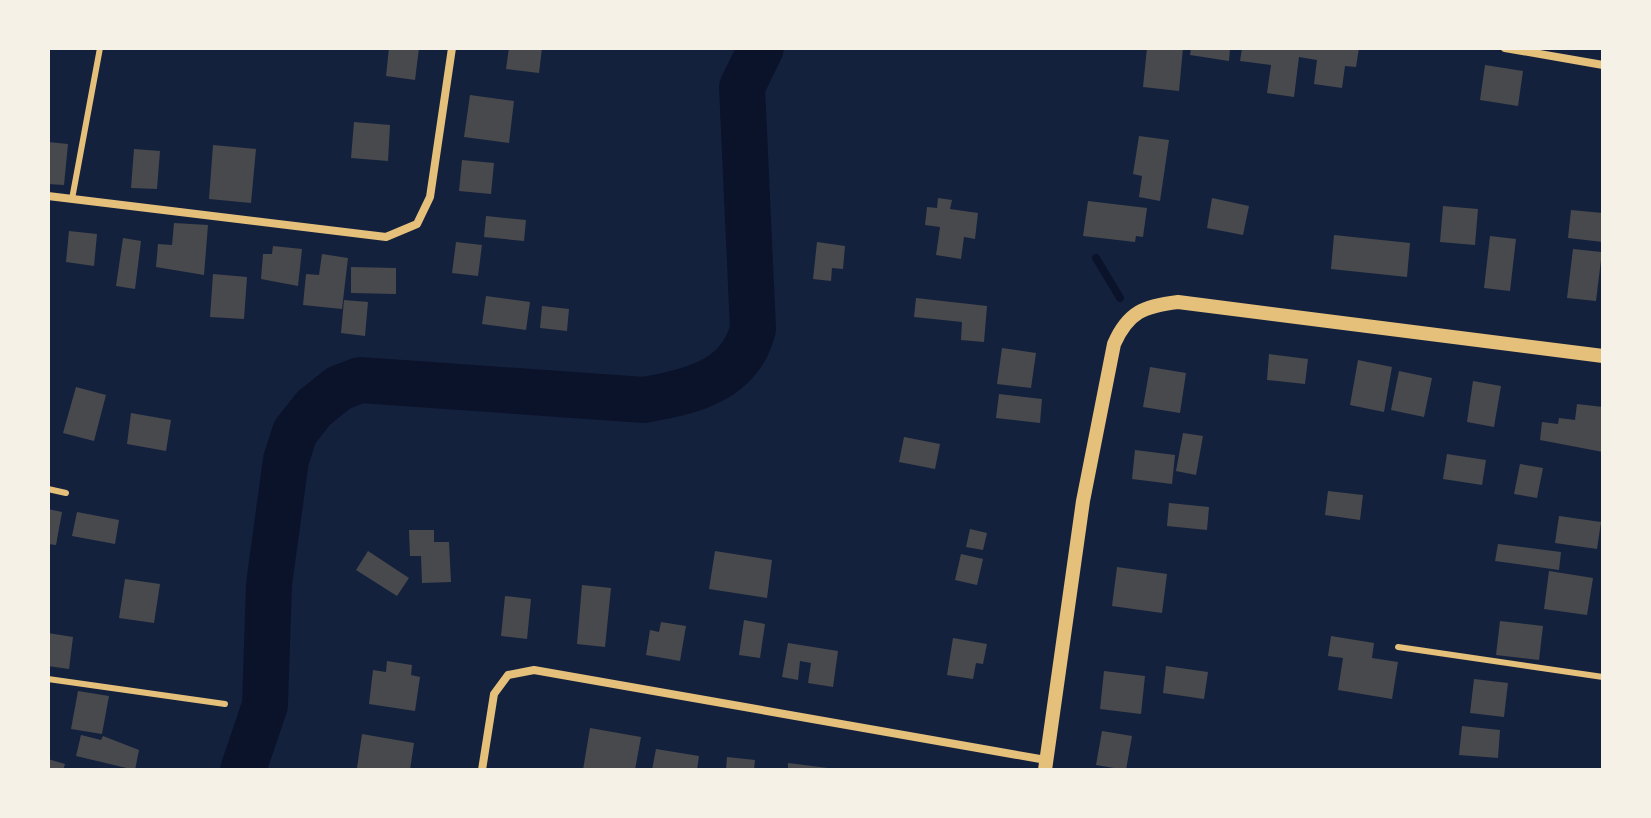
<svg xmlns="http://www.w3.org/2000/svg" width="1651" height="818" viewBox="0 0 1651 818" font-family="'Libre Baskerville',serif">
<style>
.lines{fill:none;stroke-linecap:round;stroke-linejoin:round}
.stream{stroke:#0b132b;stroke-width:8}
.river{stroke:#0b132b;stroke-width:46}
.building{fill:#48494c}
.service{stroke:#e5c07b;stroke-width:6}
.minor{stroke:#e5c07b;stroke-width:8}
.tertiary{stroke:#e5c07b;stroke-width:14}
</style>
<rect width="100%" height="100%" fill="#14213d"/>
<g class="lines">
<path class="stream" d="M 1096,258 L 1120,298"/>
<path class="river" d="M 243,770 L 265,705 L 269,584 L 286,460 L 295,432 L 314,408 L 339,388 L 360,380 L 644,400 C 690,392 740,381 753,329 L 742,87 L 761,48"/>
</g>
<path class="building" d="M 389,48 L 419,48 L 415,80 L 386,76 Z
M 509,48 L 542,48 L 539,73 L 506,69 Z
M 1147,48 L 1183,48 L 1179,91 L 1143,87 Z
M 1191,48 L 1230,48 L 1229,61 L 1190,55 Z
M 1242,48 L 1359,48 L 1356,67 L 1345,66 L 1342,88 L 1314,84 L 1317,60 L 1299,57 L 1294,97 L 1267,93 L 1271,65 L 1240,61 Z
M 1485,65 L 1523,71 L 1518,106 L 1480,100 Z
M 470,95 L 514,101 L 509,143 L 464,137 Z
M 354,122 L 390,125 L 388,161 L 351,158 Z
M 1139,136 L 1169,140 L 1160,201 L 1139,197 L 1142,176 L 1133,174 Z
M 48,142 L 68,144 L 64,185 L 48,184 Z
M 213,145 L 256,149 L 251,203 L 209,199 Z
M 134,149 L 160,151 L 157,189 L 131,188 Z
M 462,160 L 494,163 L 491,194 L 459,191 Z
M 938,198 L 952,200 L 950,209 L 978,213 L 975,239 L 964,237 L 961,259 L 936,255 L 940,227 L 925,225 L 927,207 L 937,208 Z
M 1212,198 L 1249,206 L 1243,235 L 1207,228 Z
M 1088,201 L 1147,208 L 1143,237 L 1136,236 L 1135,242 L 1083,236 Z
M 1443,206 L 1478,209 L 1475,245 L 1440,242 Z
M 1571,210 L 1603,213 L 1603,242 L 1568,238 Z
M 486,216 L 526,220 L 524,241 L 484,237 Z
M 174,223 L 208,225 L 204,275 L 156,267 L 158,244 L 172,245 Z
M 69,231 L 97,234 L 94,266 L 66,262 Z
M 1334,235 L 1410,243 L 1407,277 L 1331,269 Z
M 1490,236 L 1516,239 L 1510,291 L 1484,288 Z
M 123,238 L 141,241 L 135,289 L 116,286 Z
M 456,242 L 482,245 L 478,276 L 452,273 Z
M 817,242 L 845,246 L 843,269 L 832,268 L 831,281 L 813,279 Z
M 273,246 L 302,249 L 298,286 L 261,279 L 263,254 L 272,254 Z
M 1573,249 L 1602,252 L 1596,301 L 1567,298 Z
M 322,254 L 348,258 L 342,309 L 303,305 L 306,274 L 319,275 Z
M 351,267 L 396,268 L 396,294 L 351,293 Z
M 213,274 L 247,277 L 244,319 L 210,317 Z
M 486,296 L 530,302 L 526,330 L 482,324 Z
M 916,298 L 987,306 L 984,342 L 961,340 L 962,322 L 914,317 Z
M 344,300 L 368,302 L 365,336 L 341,333 Z
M 542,306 L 569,309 L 567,331 L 540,328 Z
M 1002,348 L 1036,353 L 1031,388 L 997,384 Z
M 1269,354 L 1308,359 L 1305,384 L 1267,380 Z
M 1358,360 L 1392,367 L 1384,412 L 1350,405 Z
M 1150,367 L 1186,373 L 1180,413 L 1143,407 Z
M 1399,371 L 1432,378 L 1424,417 L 1391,410 Z
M 1473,381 L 1501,386 L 1494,427 L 1467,422 Z
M 76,387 L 106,395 L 94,441 L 63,433 Z
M 999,394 L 1042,399 L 1040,423 L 996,418 Z
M 1577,404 L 1603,407 L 1603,452 L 1540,440 L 1542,422 L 1558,424 L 1559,418 L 1575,420 Z
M 131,413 L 171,420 L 166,451 L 127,444 Z
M 1183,433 L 1203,436 L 1196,475 L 1176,471 Z
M 904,437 L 940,444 L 935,469 L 899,462 Z
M 1135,450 L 1175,455 L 1172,484 L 1132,479 Z
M 1447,454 L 1486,460 L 1482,485 L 1443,479 Z
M 1520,464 L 1543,468 L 1537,498 L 1514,494 Z
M 1328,491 L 1363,495 L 1360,520 L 1325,515 Z
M 1169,503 L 1209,507 L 1207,530 L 1167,526 Z
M 48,509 L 62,512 L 56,545 L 48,544 Z
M 77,512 L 119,520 L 115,544 L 72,536 Z
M 1559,516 L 1601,522 L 1597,549 L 1555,543 Z
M 970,529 L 987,533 L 983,550 L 966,547 Z
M 409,530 L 434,530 L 434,542 L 449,542 L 451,582 L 422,583 L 421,556 L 410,556 Z
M 1498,544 L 1561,552 L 1559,570 L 1495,561 Z
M 368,551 L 409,578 L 397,596 L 356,570 Z
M 715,551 L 772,560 L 767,598 L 709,589 Z
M 961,554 L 983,559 L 977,585 L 955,580 Z
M 1117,567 L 1167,574 L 1162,613 L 1112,606 Z
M 1549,571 L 1593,578 L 1587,615 L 1544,609 Z
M 125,579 L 160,584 L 154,623 L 119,618 Z
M 582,585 L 611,588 L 605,647 L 577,644 Z
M 505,596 L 531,599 L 527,639 L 501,636 Z
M 744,620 L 765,624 L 760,658 L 739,655 Z
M 1500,621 L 1543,626 L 1539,660 L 1496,655 Z
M 661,622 L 686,626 L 680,661 L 646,655 L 650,630 L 659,632 Z
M 48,633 L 73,637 L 69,669 L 48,666 Z
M 1331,636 L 1374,643 L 1372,658 L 1398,662 L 1392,699 L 1338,690 L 1343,658 L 1328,656 Z
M 953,638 L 987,644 L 983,664 L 976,663 L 973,679 L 947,675 Z
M 788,643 L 838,651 L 833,687 L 808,683 L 811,663 L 800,661 L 798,680 L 782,677 Z
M 387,661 L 412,665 L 411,675 L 420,677 L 415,711 L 369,704 L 373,670 L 386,672 Z
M 1166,666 L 1208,672 L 1204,699 L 1163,693 Z
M 1104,671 L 1145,676 L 1141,714 L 1100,709 Z
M 1474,679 L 1508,683 L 1504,717 L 1470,713 Z
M 78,691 L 109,696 L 102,734 L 71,729 Z
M 1462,726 L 1500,730 L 1498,758 L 1459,755 Z
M 590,728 L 641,737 L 635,770 L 583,770 Z
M 1102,731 L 1132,736 L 1126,770 L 1096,765 Z
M 362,734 L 414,743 L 410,770 L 357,768 Z
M 81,735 L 101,740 L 103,736 L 139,750 L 135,770 L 76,756 Z
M 656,749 L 699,756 L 697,770 L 652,770 Z
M 727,757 L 755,760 L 754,770 L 726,770 Z
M 48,759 L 65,764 L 63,770 L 48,770 Z
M 788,763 L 828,768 L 827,770 L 788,770 Z"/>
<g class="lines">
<path class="service" d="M 72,199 L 100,48
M 48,489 L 66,493
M 1398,647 L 1603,677
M 48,679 L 225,704"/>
<path class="minor" d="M 1505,48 L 1603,65
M 48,196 L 386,237 L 417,224 L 430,197 L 452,48
M 482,770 L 494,694 L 508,675 L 534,670 L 1046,760"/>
<path class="tertiary" d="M 1045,770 L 1083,501 L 1114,344 C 1128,312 1144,306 1178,302 L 1603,356"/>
</g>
<rect width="1651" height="818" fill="none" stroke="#f6f1e7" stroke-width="100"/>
</svg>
